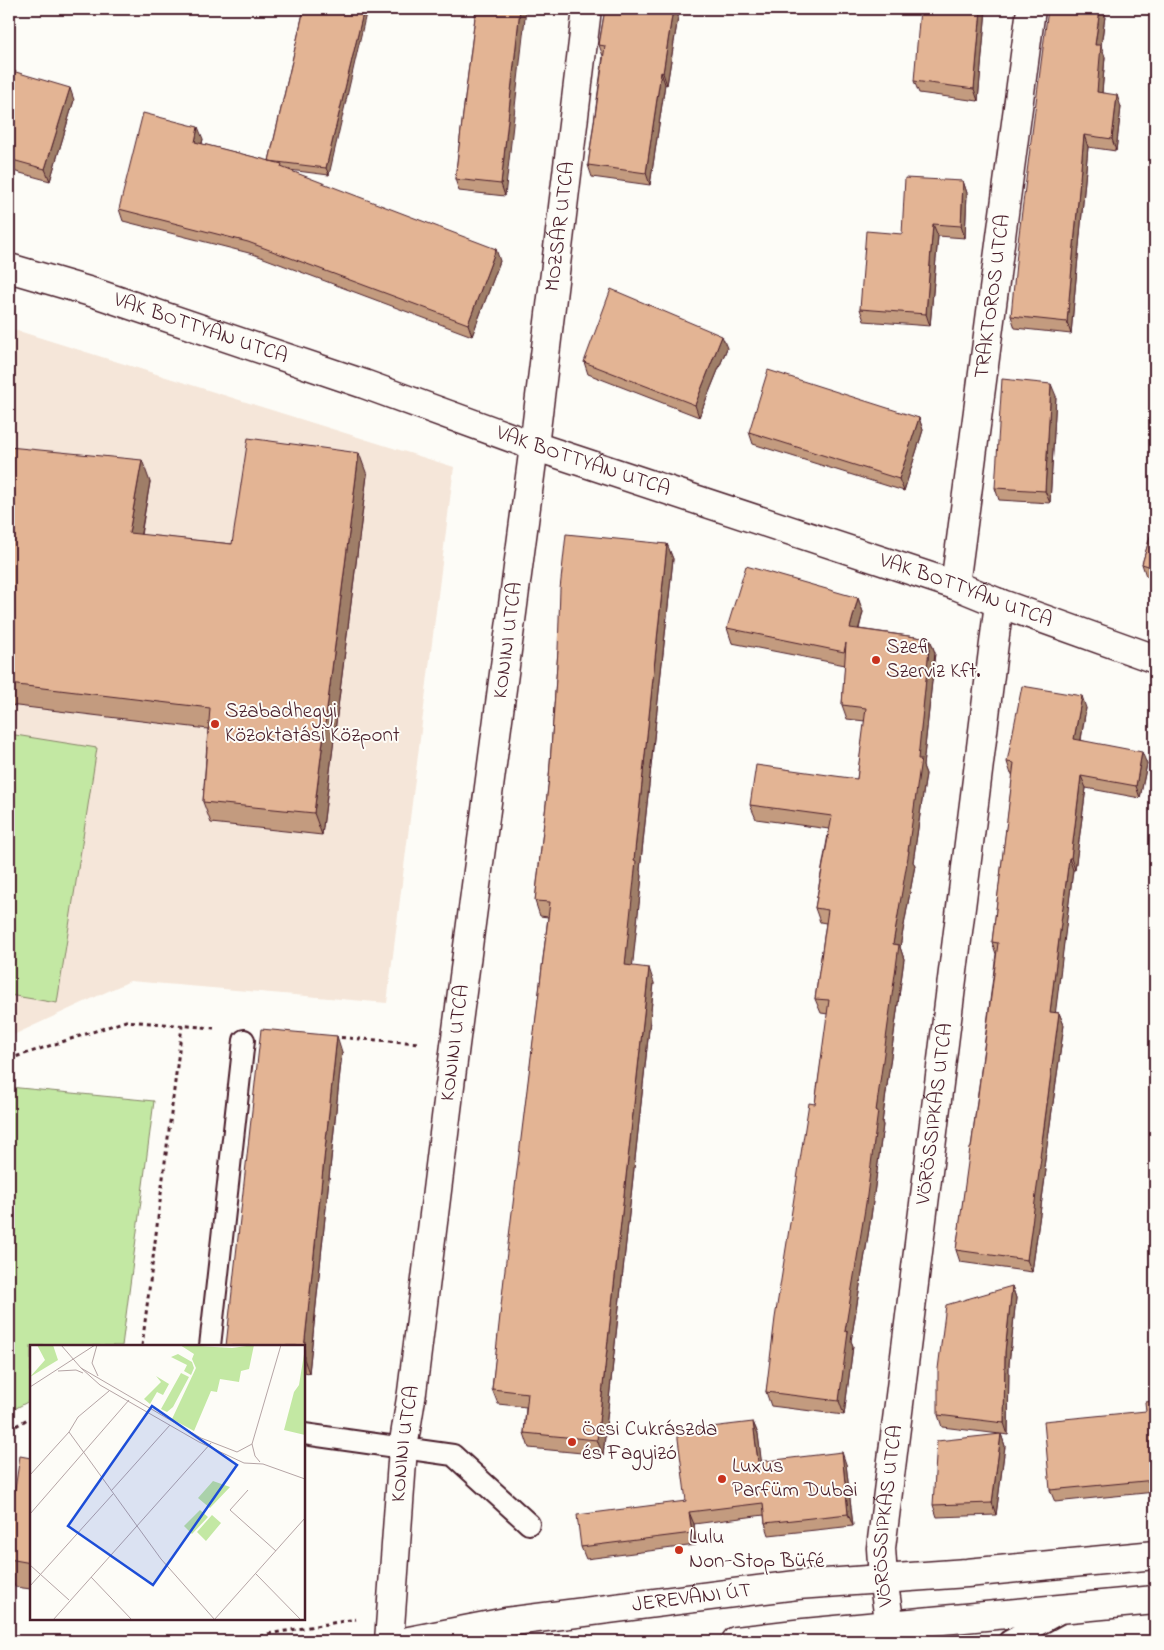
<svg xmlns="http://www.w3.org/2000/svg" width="1164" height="1650" viewBox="0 0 1164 1650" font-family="'Indie Flower',sans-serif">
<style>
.built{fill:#f5e6d9}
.green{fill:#c3e8a3;stroke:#868467}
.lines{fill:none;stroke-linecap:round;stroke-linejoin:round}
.service-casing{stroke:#4a1f2b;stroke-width:24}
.minor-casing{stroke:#4a1f2b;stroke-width:31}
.tertiary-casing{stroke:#4a1f2b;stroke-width:31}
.path{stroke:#4a1f2b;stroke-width:3;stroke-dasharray:4 4;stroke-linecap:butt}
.service{stroke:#fdfcf7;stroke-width:20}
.minor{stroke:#fdfcf7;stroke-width:28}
.tertiary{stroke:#fdfcf7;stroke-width:28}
.wall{fill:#c39b7f;stroke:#4a1f2b}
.shaded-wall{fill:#9f7e68;stroke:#4a1f2b}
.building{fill:#e3b494;stroke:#4a1f2b}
.poi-dot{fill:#c8321e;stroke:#fdfcf7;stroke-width:2}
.labels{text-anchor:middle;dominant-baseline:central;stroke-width:4;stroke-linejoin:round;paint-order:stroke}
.street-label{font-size:21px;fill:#4a1f2b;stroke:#fdfcf7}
.poi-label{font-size:21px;fill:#4a1f2b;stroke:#fdfcf7;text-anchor:start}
.inset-road{fill:none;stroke:#b5a4a5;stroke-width:1}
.view{fill:#1d4ed8;fill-opacity:0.15;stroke:#1d4ed8;stroke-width:2.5}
.inset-edge{fill:none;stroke:#4a1f2b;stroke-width:2.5}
</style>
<rect width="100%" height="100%" fill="#fdfcf7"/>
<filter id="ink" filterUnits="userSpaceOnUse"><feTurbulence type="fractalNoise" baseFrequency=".02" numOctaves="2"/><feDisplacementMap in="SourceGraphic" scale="10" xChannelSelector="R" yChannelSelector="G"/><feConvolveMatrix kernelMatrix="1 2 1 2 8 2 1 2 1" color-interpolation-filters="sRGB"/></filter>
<g filter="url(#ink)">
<path class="built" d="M 9,328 L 454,467 L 387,1003 L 130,981 L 9,1037 Z"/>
<path class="green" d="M 9,734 L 97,748 L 57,1003 L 9,995 Z
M 9,1087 L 154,1101 L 122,1346 L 31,1346 L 31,1400 L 9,1412 Z"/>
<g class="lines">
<defs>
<path id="service" d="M 210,1346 L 244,1040
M 304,1434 L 453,1455 L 529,1524
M 1009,1641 L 1062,1612"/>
<g id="minor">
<path id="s1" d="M 9,268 L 98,294 L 364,384 L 534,446 L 955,585 L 999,603 L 1155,659"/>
<path id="s2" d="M 955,585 L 1031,9"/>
<path id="s3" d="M 890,1626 L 883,1578 L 881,1548 L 999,603"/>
<path id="s4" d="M 389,1641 L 403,1448 L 412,1392 L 455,1045 L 534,446 L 587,9"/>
</g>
<g id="tertiary">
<path id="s5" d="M 409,1641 L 506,1622 L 797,1585 L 967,1573 L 1155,1555"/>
<path d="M 736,1641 L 804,1633 L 1155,1600"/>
</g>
</defs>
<use href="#service" class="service-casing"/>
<use href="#minor" class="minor-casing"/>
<use href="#tertiary" class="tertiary-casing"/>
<path class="path" d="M 333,1037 L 419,1043
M 9,1059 L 126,1021 L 214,1028
M 142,1346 L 182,1026
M 9,1430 L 31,1417
M 245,1641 L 268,1634 L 356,1619"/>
<use href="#service" class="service"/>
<use href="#minor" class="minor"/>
<use href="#tertiary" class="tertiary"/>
</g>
<path class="wall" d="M 304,9 L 329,175 L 289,170 L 500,261 L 472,336 L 253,254 L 123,221 L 119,209 L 203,139 L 202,144 L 269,161 Z
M 476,9 L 505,196 L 459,191 L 455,179 Z
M 605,9 L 678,9 L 679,11 L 667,85 L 665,84 L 650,185 L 592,177 L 588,165 L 603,56 L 599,45 Z
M 986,9 L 978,101 L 919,93 L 914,81 Z
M 1106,9 L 1101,46 L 1105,57 L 1102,93 L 1121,107 L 1116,151 L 1088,147 L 1071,334 L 1015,328 L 1011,316 Z
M 9,70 L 74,100 L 50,181 L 9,170 Z
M 963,181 L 967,193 L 965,238 L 938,236 L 930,326 L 864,321 L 860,309 L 902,234 Z
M 727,348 L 699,417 L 588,374 L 584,362 Z
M 1056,396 L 1050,503 L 999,500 L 995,488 Z
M 919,418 L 923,430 L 904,491 L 753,444 L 749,432 Z
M 9,447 L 150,482 L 141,535 L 232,544 L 367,475 L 322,835 L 211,823 L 203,802 L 208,729 L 9,705 Z
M 1155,520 L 1155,578 L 1146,576 L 1142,564 Z
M 667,544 L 673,559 L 640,870 L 642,876 L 632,966 L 654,983 L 603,1455 L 529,1448 L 524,1433 L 526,1407 L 498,1404 L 492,1389 L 548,917 L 540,916 L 535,901 L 549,778 L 558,650 Z
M 858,598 L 863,612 L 859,629 L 930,639 L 935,653 L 923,766 L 926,774 L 913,862 L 915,865 L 900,947 L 904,959 L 882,1123 L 883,1125 L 871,1217 L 851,1341 L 853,1346 L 844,1415 L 771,1406 L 766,1392 L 815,1104 L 828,1014 L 821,1013 L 815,999 L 826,923 L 820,922 L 815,908 L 829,829 L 756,819 L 750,805 L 857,779 L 865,721 L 847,719 L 842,705 L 845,665 L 732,643 L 727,628 Z
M 1086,708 L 1081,740 L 1147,764 L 1140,798 L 1086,788 L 1075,870 L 1073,870 L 1055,1012 L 1059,1013 L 1064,1025 L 1044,1167 L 1046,1170 L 1032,1272 L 960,1262 L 956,1250 L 971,1148 L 996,954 L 992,942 L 1013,774 L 1011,774 L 1007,762 Z
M 342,1052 L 309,1373 L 304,1372 L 304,1346 Z
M 1012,1286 L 1016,1298 L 1009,1364 L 1008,1435 L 1001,1434 L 1005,1446 L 996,1515 L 937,1517 L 933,1505 L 1000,1434 L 942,1427 L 938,1415 Z
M 1155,1401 L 1155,1492 L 1055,1502 L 1050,1490 L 1146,1411 Z
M 753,1422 L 758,1434 L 761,1461 L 846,1464 L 853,1526 L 769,1535 L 765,1523 L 764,1515 L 694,1524 L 696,1545 L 586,1559 L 581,1547 L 686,1501 Z
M 31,1458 L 31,1589 L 15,1587 L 9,1571 L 9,1529 Z"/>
<path class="shaded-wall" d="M 364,9 L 367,9 L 329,175 L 326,168 Z
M 520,9 L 526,9 L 505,196 L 501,184 Z
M 673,9 L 678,9 L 679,11 L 667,85 L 663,73 Z
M 981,9 L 986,9 L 978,101 L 974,89 Z
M 1100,9 L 1106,9 L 1101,46 L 1105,57 L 1101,104 L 1097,92 L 1095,45 Z
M 661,72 L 665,84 L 650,185 L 646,173 Z
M 70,88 L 74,100 L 50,181 L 45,169 Z
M 1117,95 L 1121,107 L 1116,151 L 1112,139 Z
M 198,127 L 203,139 L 199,154 L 195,142 Z
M 1084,135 L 1088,147 L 1071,334 L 1067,322 Z
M 963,181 L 967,193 L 965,238 L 961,226 Z
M 933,224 L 938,236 L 930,326 L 926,314 Z
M 496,249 L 500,261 L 472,336 L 468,324 Z
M 722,336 L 727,348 L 699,417 L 695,405 Z
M 1051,384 L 1056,396 L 1050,503 L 1045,491 Z
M 919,418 L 923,430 L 904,491 L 899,479 Z
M 359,453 L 367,475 L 322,835 L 314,813 Z
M 142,460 L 150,482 L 137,555 L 129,533 Z
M 667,544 L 673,559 L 640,870 L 642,876 L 631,980 L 625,965 L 634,860 Z
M 858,598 L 863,612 L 855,642 L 850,628 Z
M 930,639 L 935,653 L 923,766 L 926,774 L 913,862 L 915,865 L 900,947 L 904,959 L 882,1123 L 883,1125 L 871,1217 L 851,1341 L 853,1346 L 844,1415 L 839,1401 L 845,1331 L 876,1111 L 893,944 L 908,851 Z
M 1082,696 L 1086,708 L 1079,751 L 1074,739 Z
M 1142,752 L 1147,764 L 1140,798 L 1136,786 Z
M 1081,776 L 1086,788 L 1075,870 L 1071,858 Z
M 1069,858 L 1073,870 L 1054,1024 L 1050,1012 Z
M 649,968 L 654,983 L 603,1455 L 597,1440 Z
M 1059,1013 L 1064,1025 L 1044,1167 L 1046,1170 L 1032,1272 L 1027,1260 L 1040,1157 Z
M 337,1036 L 342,1052 L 309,1373 L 304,1359 L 304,1349 Z
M 1012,1286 L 1016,1298 L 1009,1364 L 1008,1435 L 1004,1423 L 1005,1352 Z
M 753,1422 L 758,1434 L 763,1474 L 758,1462 Z
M 1001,1434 L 1005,1446 L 996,1515 L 992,1503 Z
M 842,1452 L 846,1464 L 853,1526 L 848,1514 Z
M 689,1512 L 694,1524 L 696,1545 L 692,1533 Z"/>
<path class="building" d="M 304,9 L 364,9 L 326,168 L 269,161 Z
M 476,9 L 520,9 L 501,184 L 455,179 Z
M 605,9 L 673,9 L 663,73 L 661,72 L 646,173 L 588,165 L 605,46 L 599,45 Z
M 920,9 L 981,9 L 974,89 L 914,81 Z
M 1048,9 L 1100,9 L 1095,45 L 1101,45 L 1097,92 L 1117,95 L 1112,139 L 1084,135 L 1067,322 L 1011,316 L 1018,242 Z
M 9,70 L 70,88 L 45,169 L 9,159 Z
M 143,113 L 198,127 L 195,142 L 282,164 L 281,167 L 320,182 L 496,249 L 468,324 L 248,242 L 119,209 Z
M 905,178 L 963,181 L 961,226 L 933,224 L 926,314 L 860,309 L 866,231 L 902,234 Z
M 611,289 L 722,336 L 695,405 L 584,362 Z
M 768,370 L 919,418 L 899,479 L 749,432 Z
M 1002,379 L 1051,384 L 1045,491 L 995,488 Z
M 248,438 L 359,453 L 314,813 L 203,802 L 210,708 L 9,684 L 9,447 L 142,460 L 129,533 L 232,544 Z
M 1155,520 L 1155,568 L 1142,564 Z
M 566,534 L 667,544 L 634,860 L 636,861 L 625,965 L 649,968 L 597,1440 L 524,1433 L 528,1393 L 492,1389 L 505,1269 L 550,902 L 535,901 L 549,778 L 558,650 L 560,589 Z
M 746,566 L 858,598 L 850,628 L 930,639 L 918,759 L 921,759 L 908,851 L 909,851 L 893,944 L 899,945 L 876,1111 L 878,1111 L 866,1203 L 845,1331 L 848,1332 L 839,1401 L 766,1392 L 775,1318 L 809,1103 L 815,1104 L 829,1000 L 815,999 L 828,910 L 815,908 L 832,816 L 750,805 L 756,765 L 857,779 L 866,708 L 842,705 L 846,643 L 844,652 L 727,628 Z
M 1022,686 L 1082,696 L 1074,739 L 1142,752 L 1136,786 L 1081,776 L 1071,858 L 1069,858 L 1050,1012 L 1059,1013 L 1040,1157 L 1041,1158 L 1027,1260 L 956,1250 L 970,1148 L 971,1148 L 998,943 L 992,942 L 1014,763 L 1007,762 Z
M 261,1029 L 337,1036 L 304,1349 L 304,1346 L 226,1346 Z
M 1012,1286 L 1005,1352 L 1004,1423 L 938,1415 L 938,1369 L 946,1305 Z
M 1155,1401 L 1155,1480 L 1050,1490 L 1044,1421 L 1146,1411 L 1145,1402 Z
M 753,1422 L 758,1462 L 842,1452 L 848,1514 L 765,1523 L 763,1503 L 689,1512 L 692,1533 L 581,1547 L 577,1515 L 686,1501 L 677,1431 Z
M 1001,1434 L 992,1503 L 933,1505 L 937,1441 Z
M 20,1456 L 31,1458 L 31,1563 L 9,1559 L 9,1529 Z"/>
</g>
<g class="poi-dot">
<circle cx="876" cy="660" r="5"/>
<circle cx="215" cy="724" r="5"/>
<circle cx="572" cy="1442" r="5"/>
<circle cx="722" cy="1479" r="5"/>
<circle cx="679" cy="1550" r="5"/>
</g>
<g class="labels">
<g class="street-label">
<text stroke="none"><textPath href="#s4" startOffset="1425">MOZSÁR UTCA</textPath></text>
<text stroke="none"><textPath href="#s2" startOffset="291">TRAKTOROS UTCA</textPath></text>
<text stroke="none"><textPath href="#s1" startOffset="201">VAK BOTTYÁN UTCA</textPath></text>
<text stroke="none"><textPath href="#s1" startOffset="606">VAK BOTTYÁN UTCA</textPath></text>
<text stroke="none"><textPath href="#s1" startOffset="1010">VAK BOTTYÁN UTCA</textPath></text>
<text stroke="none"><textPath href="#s4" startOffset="1008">KONINI UTCA</textPath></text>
<text stroke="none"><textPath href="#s4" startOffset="602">KONINI UTCA</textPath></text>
<text stroke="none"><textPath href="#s3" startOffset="516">VÖRÖSSIPKÁS UTCA</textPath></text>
<text stroke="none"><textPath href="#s4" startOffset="198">KONINI UTCA</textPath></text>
<text stroke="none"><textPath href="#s3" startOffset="111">VÖRÖSSIPKÁS UTCA</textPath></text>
<text stroke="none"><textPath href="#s5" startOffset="286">JEREVÁNI ÚT</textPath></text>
</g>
<g class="poi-label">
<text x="886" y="648">Szefi<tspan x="886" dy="24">Szerviz Kft.</tspan></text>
<text x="225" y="712">Szabadhegyi<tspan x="225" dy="24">Közoktatási Központ</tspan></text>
<text x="582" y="1430">Öcsi Cukrászda<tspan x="582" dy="24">és Fagyizó</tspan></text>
<text x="732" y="1467">Luxus<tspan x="732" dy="24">Parfüm Dubai</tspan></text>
<text x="689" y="1538">Lulu<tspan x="689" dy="24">Non-Stop Büfé</tspan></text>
</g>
</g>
<g transform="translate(30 1345)">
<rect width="275" height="275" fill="#fdfcf7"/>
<path d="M 7,0 L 23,0 L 28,15 L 0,32 L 15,15 ZM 150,0 L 202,3 L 224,0 L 219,24 L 211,26 L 209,37 L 190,34 L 187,47 L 181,46 L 164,86 L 142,74 L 166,23 L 162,14 L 164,9 ZM 275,3 L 275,90 L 254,85 L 264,47 L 269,40 ZM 148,9 L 162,17 L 164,23 L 161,30 L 154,26 L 157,20 L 141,12 ZM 151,28 L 159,32 L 143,62 L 137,67 L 131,64 ZM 126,31 L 139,39 L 133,50 L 127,47 L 120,59 L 114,54 L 131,37 ZM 183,136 L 200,142 L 180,163 L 168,153 ZM 170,165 L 178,172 L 162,189 L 154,181 ZM 182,170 L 191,178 L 176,196 L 167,187 Z" fill="#c3e8a3"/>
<path class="inset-road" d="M 31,0 L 51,23 L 171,93 L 207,107 L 222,99M 67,0 L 62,18 L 68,31M 51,23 L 70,40 L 169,97 L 214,118 L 233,119 L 275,134M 28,26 L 46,25 L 53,28M 0,42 L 65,0M 39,87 L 131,214 L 185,275M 230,117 L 225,111 L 222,99 L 251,0M 0,130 L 39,87 L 48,72 L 79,46M 218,145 L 200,165 L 246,206M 81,146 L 140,80M 0,169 L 99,55M 0,220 L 39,255M 226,229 L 271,275M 61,232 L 102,275M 0,241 L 83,149M 23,275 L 181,98M 184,275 L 275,173"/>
<path class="view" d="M 122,61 L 207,120 L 123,240 L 38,181 Z"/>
<rect width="275" height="275" class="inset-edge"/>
</g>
<rect width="1164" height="1650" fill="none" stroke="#fdfcf7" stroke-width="30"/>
<rect x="15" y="15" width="1134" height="1620" fill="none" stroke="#4a1f2b" stroke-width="2" filter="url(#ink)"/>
</svg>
